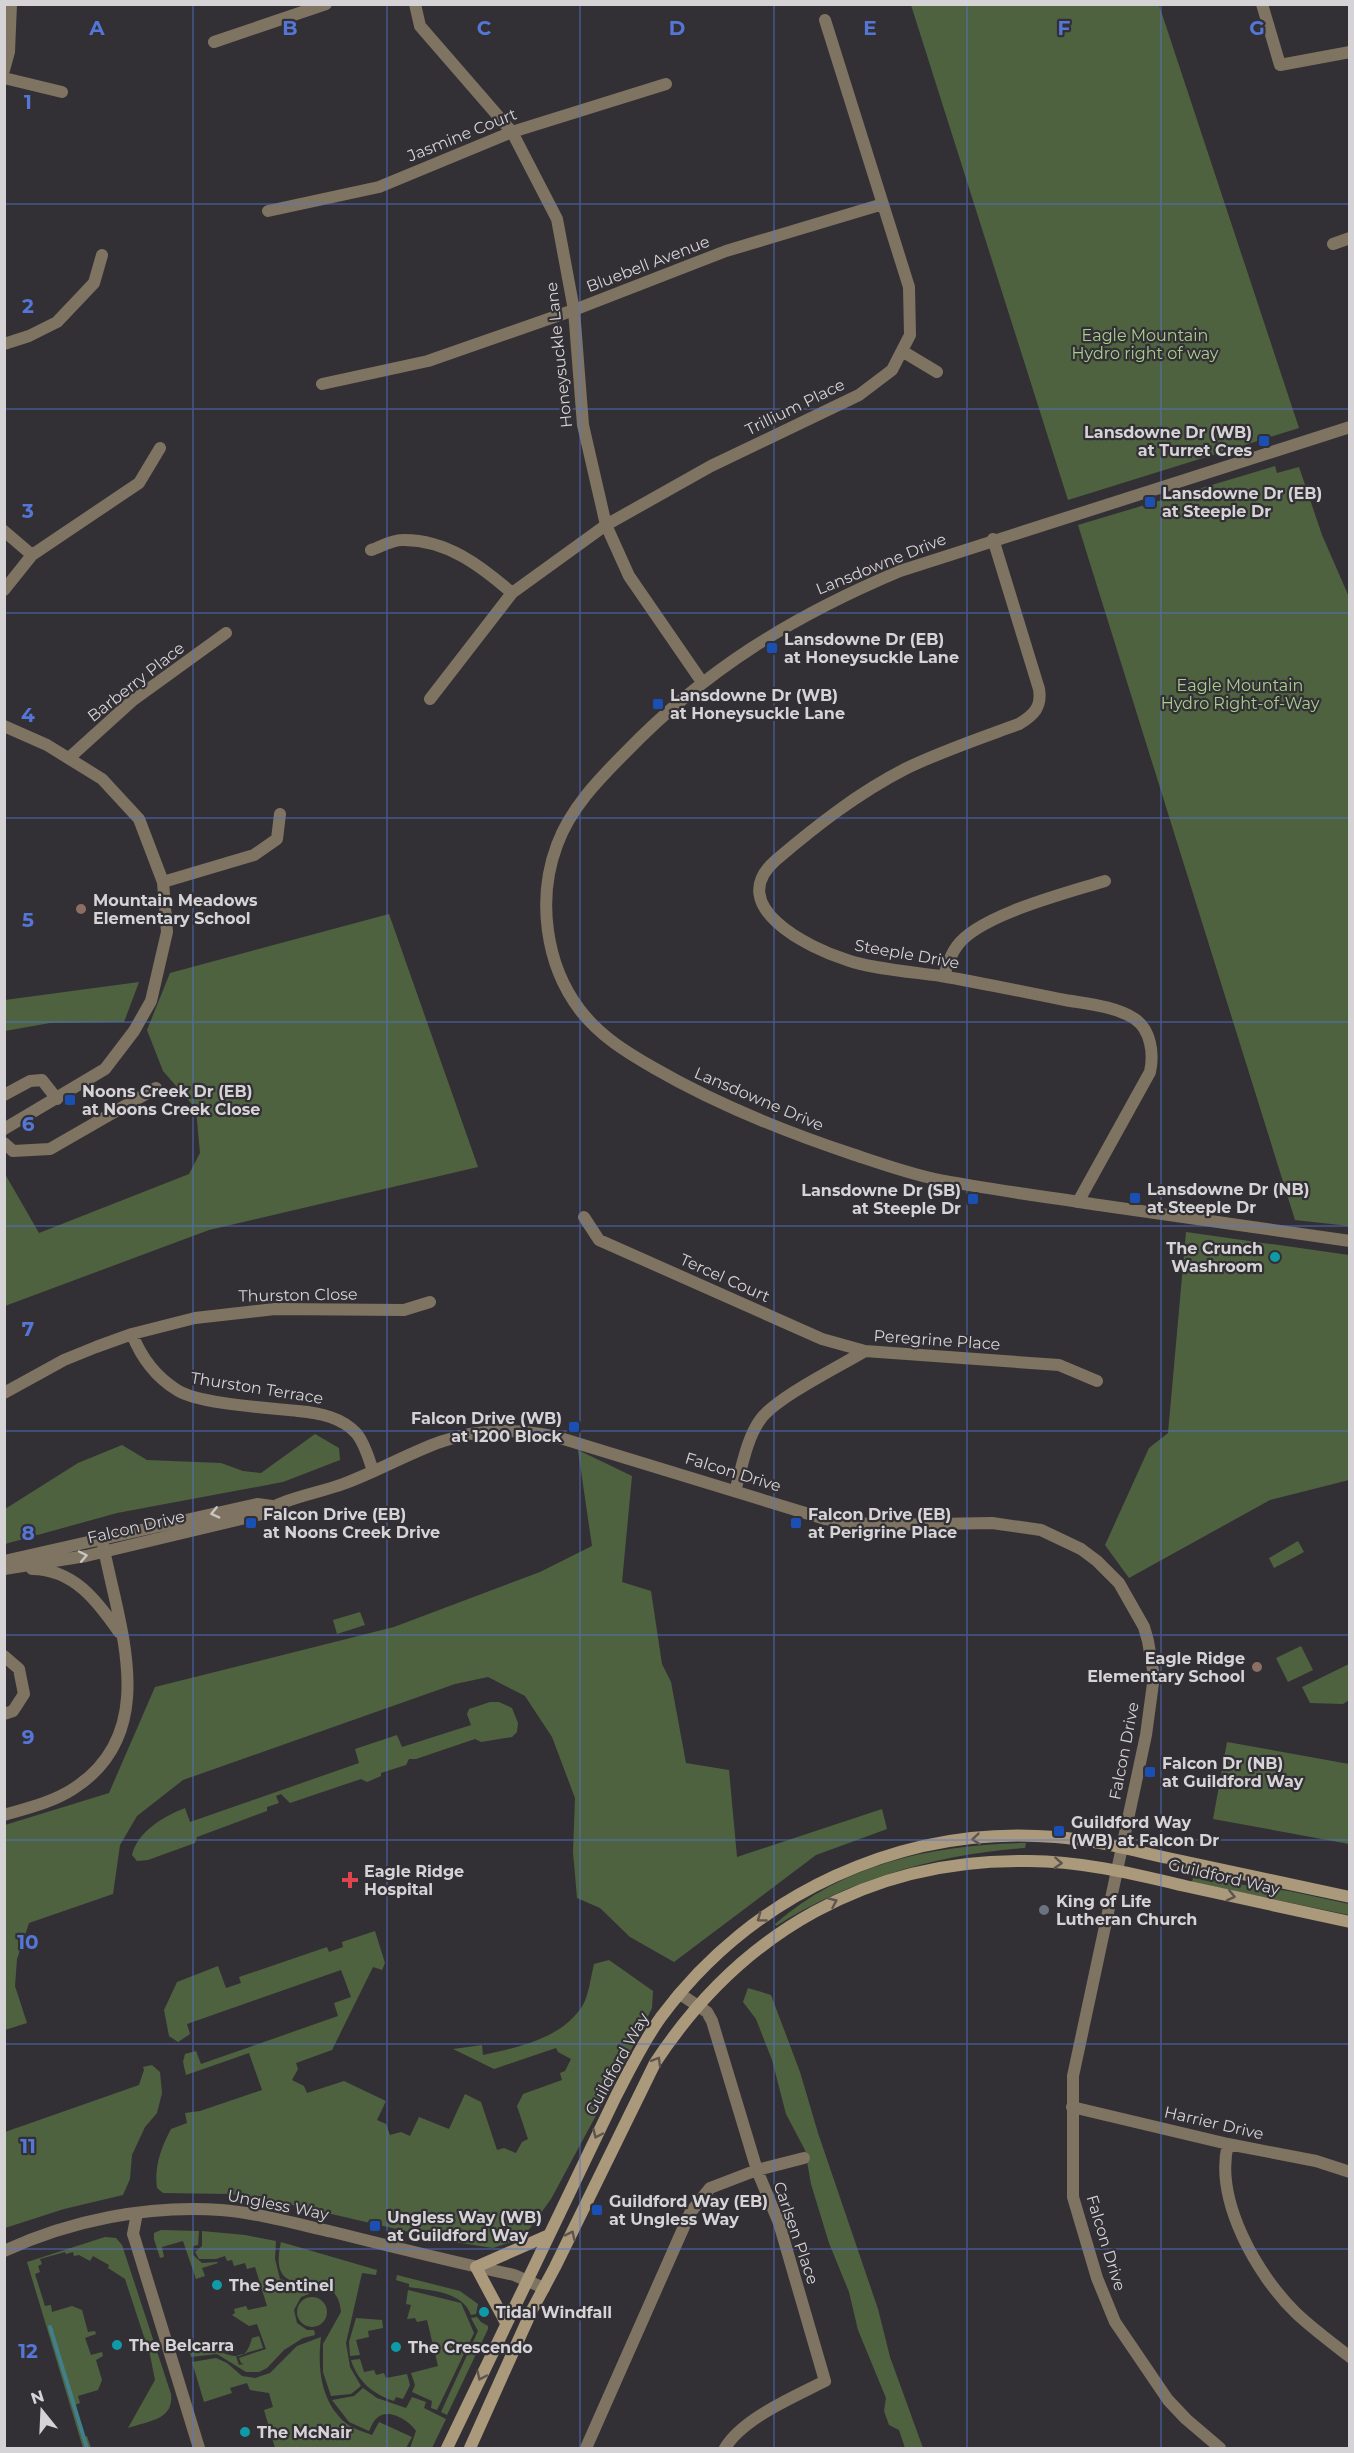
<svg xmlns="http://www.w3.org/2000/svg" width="1354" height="2453" viewBox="0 0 1354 2453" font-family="Montserrat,sans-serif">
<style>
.green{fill:#4e6240}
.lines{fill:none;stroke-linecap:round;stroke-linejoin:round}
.stream{stroke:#41808a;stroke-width:4}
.minor{stroke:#7f7462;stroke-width:12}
.tertiary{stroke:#7f7462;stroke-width:12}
.secondary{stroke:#ab997c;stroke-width:12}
.oneway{stroke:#c8c5c5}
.oneway2{stroke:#5d554e}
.grid{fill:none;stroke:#5476d7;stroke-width:1.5;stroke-opacity:0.55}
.transit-dot{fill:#1a4fb4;stroke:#333035;stroke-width:2}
.education-dot{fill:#8d6e63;stroke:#333035;stroke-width:2}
.culture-dot{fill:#0f9aa8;stroke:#333035;stroke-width:2}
.health-dot{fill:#e0444e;stroke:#333035;stroke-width:2}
.worship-dot{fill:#6b7280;stroke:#333035;stroke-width:2}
.labels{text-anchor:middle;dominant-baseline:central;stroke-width:4.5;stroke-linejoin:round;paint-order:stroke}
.street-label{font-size:16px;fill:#d5d3d6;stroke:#333035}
.park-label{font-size:16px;fill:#a9ce8d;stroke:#333035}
.poi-label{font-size:16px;font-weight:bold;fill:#d5d3d6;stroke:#333035;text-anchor:start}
.grid-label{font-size:20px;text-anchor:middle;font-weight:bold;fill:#5476d7;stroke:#333035;stroke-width:4.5;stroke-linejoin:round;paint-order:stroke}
</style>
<rect width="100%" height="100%" fill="#333035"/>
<path class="green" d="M 911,5 L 1159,5 L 1299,428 L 1068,500 Z
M 1275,466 L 1277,473 L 1299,467 L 1322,535 L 1349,597 L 1349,1226 L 1295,1220 L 1078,525 Z
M 389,914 L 478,1167 L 209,1230 L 5,1306 L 5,1174 L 39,1233 L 189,1174 L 200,1153 L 196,1109 L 163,1071 L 147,1030 L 170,973 Z
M 139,982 L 124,1022 L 50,1023 L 5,1031 L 5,1000 Z
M 1186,1232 L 1349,1255 L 1349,1480 L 1270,1500 L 1129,1578 L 1105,1545 L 1149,1448 L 1168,1433 Z
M 315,1434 L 339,1448 L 340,1460 L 283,1482 L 117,1513 L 5,1544 L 5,1509 L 78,1463 L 122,1445 L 147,1460 L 221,1463 L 243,1471 L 261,1473 Z
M 578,1450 L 632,1476 L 622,1582 L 651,1591 L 662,1664 L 671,1682 L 686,1763 L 729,1770 L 737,1857 L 882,1809 L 887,1829 L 816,1855 L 674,1962 L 630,1937 L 600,1908 L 577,1898 L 573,1852 L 575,1798 L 552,1737 L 525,1696 L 488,1677 L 455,1684 L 183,1780 L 137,1816 L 120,1845 L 113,1894 L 29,1923 L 17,1959 L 15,1986 L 27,2023 L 5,2030 L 5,1825 L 109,1793 L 155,1687 L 394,1627 L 540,1572 L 592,1546 Z
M 1298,1541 L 1304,1552 L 1274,1568 L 1269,1558 Z
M 360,1612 L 365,1625 L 337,1634 L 333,1620 Z
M 1301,1646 L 1313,1670 L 1288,1682 L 1276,1658 Z
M 1349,1664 L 1349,1700 L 1343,1704 L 1310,1703 L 1302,1687 Z
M 490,1702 L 499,1702 L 512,1708 L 518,1723 L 517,1732 L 512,1737 L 481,1742 L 475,1739 L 416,1759 L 409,1759 L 406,1765 L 381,1773 L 381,1776 L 367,1782 L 361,1779 L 290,1803 L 281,1794 L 276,1796 L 279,1803 L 267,1807 L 267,1811 L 197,1837 L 195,1843 L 148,1860 L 137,1861 L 132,1855 C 138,1831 163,1817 185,1808 L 190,1822 L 359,1763 L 355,1749 L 397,1735 L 402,1747 L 471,1725 L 467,1714 L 469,1709 Z
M 1227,1742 L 1349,1764 L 1349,1844 L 1213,1819 Z
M 1026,1843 L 1025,1848 C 939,1854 850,1879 776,1926 L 775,1924 C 844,1863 936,1844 1026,1843 Z
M 1193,1878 L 1289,1891 L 1349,1904 L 1349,1915 L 1192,1882 Z
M 375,1931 L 385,1963 L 382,1970 L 373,1967 L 332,2050 L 296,2063 L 298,2069 L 292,2080 L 304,2086 L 307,2093 L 344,2081 L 386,2101 L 377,2120 L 386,2124 L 390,2135 L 401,2132 L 410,2136 L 419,2117 L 449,2129 L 465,2094 L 481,2102 L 497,2150 L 504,2148 L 516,2153 L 522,2142 L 528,2139 L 517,2106 L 523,2094 L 562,2080 L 560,2073 L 565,2071 L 571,2059 L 558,2052 L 556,2048 L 494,2069 L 453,2049 L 482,2045 L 483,2055 C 518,2047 562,2039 583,2005 C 589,1994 591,1976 594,1964 L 609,1960 L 653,1991 L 652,2008 L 628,2056 L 551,2199 L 523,2238 L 493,2248 L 448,2241 L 271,2200 L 231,2194 L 163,2193 L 157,2188 C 154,2167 161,2148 171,2129 L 187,2123 L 185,2113 L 200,2111 L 262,2090 L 249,2053 L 186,2075 L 183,2062 L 185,2054 L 196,2051 L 201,2064 L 338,2016 L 334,2003 L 351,1997 L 341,1970 L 187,2024 L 190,2034 L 178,2042 L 169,2036 L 164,2010 L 177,1982 L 218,1966 L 226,1988 L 241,1983 L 239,1977 L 327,1947 L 329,1952 L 343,1947 L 342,1942 Z
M 748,1988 L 771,1995 L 800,2072 L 818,2133 L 878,2309 L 890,2357 L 923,2448 L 905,2448 L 899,2430 L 889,2425 L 884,2411 L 886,2398 L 858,2330 L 849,2292 L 829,2243 L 811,2184 L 805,2150 L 786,2114 L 772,2060 L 756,2019 L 743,2002 Z
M 152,2065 L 160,2072 L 162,2093 L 157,2113 L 145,2127 L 132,2155 L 130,2179 L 123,2195 L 64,2209 L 5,2228 L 5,2132 L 139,2085 L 144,2070 L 143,2067 Z
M 161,2230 L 199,2231 L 198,2245 L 193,2246 L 193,2255 L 202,2263 L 217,2262 L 218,2263 L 202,2268 L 205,2276 L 196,2279 L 183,2241 L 162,2247 L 164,2257 L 160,2258 L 154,2239 L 154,2233 Z
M 202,2231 L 245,2235 L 276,2241 L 275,2259 L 280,2279 L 308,2288 L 309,2294 L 301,2297 L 294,2310 L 297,2323 L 307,2330 L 314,2330 L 315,2335 L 303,2338 L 284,2350 L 267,2368 L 259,2372 L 246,2372 L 217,2354 L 191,2357 L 189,2350 C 197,2350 206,2350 214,2351 C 230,2353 245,2367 252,2338 L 259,2336 L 263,2348 L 236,2356 L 239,2365 L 244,2364 L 241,2363 L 239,2358 L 266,2349 L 257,2324 L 249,2326 L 232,2315 L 235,2313 L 234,2309 L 246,2306 L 248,2310 L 267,2306 L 255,2267 L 247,2269 L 245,2263 L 234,2266 L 232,2260 L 227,2261 L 225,2256 L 216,2259 L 199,2259 L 195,2252 L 202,2246 Z
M 105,2237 L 116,2238 L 122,2245 L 171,2394 C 174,2420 149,2421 128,2428 L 155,2380 L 150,2355 L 125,2279 L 108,2268 L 109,2265 L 93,2256 L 90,2261 L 79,2255 L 74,2256 L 73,2252 L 66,2254 L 65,2252 L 40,2259 L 42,2264 L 38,2266 L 40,2272 L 35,2274 L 45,2306 L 51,2305 L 52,2312 L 72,2306 L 82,2310 L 88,2332 L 95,2331 L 96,2334 L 85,2338 L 91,2355 L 102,2352 L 103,2356 L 96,2360 L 102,2380 L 98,2390 L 78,2396 L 80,2403 L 75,2405 L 84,2437 L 87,2436 L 91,2448 L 83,2448 L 27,2262 Z
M 281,2242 L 377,2270 L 376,2275 L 362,2273 L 346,2343 L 350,2367 L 361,2386 L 351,2394 L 331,2396 L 323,2372 L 323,2344 L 341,2312 C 337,2258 265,2312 281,2242 Z
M 397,2275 L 460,2291 L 478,2304 L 476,2314 L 471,2315 C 462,2291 432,2291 409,2287 L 409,2284 L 396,2280 Z
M 408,2290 L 461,2303 L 474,2333 L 437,2410 L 431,2408 L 432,2401 L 412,2392 L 415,2385 L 411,2373 L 438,2366 L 427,2320 L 417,2322 L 415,2318 L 407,2319 L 411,2305 L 406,2304 Z
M297 2312a15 15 0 1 1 30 0a15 15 0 1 1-30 0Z
M 477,2317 L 481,2322 L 488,2326 L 488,2329 L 447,2415 L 441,2412 L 478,2331 L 471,2318 Z
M 356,2318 L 382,2320 L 383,2328 L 368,2331 L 369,2337 L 356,2340 L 360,2355 L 350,2356 L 349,2342 Z
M 321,2337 C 317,2369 321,2406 350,2426 C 357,2430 365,2432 372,2435 L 379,2422 L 412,2437 L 406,2448 L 275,2448 L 264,2410 L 273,2407 L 269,2393 L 250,2390 L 247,2383 L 230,2388 L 232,2393 L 204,2402 L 192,2362 L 216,2358 L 227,2363 L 242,2376 L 255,2378 L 270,2373 L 297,2346 Z
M 360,2359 L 364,2372 L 374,2370 L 376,2375 L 384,2373 L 386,2378 L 407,2374 L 410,2385 L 403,2399 L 396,2397 L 394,2401 C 373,2394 358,2382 351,2360 Z
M 363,2388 L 377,2398 L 406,2408 L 412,2397 L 426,2402 L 424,2408 L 446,2419 L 432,2448 L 410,2448 L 416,2431 C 410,2421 388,2407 377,2418 C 373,2421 371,2427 369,2431 L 349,2422 L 332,2400 L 354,2396 Z"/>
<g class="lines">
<path class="stream" d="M 50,2327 L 87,2448"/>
<path class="minor" d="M 1262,4 L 1280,65 L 1350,52
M 214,42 L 326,4
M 4,78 L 62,92
M 268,211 L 379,187 L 512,132 L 666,84
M 1333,244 L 1350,238
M 4,344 L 29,336 L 57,322 L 94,283 L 102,255
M 902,351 L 937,372
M 322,384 L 428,361 L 574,310 L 726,251 L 883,204
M 4,531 L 32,555
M 993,539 L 1039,689 C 1042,707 1034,715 1019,724 C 981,738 942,751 905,769 C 858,793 816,826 776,860 C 723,906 809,948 847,960 C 872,969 913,972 941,976 C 982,983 1024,992 1065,1000 C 1088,1004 1115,1006 1135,1019 C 1151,1030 1154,1054 1150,1072 L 1078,1202
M 371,550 C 380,547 392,540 402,540 C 446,539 481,566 512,593
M 4,590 L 32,555 L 139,483 L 160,448
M 430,699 L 512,593 L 606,525 L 711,466 L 859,395 L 892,370 L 910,335 L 909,287 L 825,20
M 69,758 L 132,701 L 226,633
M 163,882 L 254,855 L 277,839 L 280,814
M 944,976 C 947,966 950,955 957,946 C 979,915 1067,893 1105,881
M 4,1095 L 30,1081 L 42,1080 L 57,1099
M 4,1143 L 13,1151 L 50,1149 L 156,1088
M 584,1217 L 599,1240 L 822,1339 L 865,1351 L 1059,1365 L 1097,1381
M 132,1334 C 141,1357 156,1377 177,1390 C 198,1404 270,1408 298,1411 C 319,1413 342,1417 357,1434 C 365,1444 369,1459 373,1471
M 4,1393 L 64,1360 L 96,1347 L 132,1334 L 195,1318 L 275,1309 L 404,1310 L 430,1302
M 735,1491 C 742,1468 746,1440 760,1420 C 775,1398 840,1366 865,1351
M 4,1656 L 19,1669 L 24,1694 L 13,1711 L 4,1714
M 680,1994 L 707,2012 L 712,2021 L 757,2170 L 779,2223 L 825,2381 C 794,2397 743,2418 725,2448
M 1072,2107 L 1228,2144 L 1316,2161 L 1350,2172
M 1228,2144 C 1214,2200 1257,2275 1296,2313 C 1313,2329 1332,2343 1350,2357
M 137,2213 L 133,2234 L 135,2240 L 199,2448
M 586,2448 L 690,2213 L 710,2188 L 757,2170 L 804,2158"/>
<path class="tertiary" d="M 415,4 L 420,26 L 512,132 L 557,219 L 574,310 L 583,425 L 606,525 L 629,576 L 702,682
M 4,70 L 9,52 L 11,4
M 1350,427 L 900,571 C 793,616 706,669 625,753 C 598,780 570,809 557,845 C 537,898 545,964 580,1010 C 600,1036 626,1052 654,1068 C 716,1104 783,1131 852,1154 C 879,1163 907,1173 935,1179 C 991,1190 1049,1197 1106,1206 C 1187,1217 1268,1230 1350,1241
M 4,726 L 47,745 L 102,779 L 139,819 L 163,882 L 167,932 L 151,1001 L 134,1031 L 105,1069 L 4,1129
M 4,1561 L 257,1504 L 272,1506
M 4,1569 L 86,1556 L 262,1514 C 280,1499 319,1493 343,1484 C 376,1472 407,1454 440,1442 C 479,1428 517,1428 557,1437 L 825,1519 L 877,1525 L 992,1523 L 1041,1530 L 1081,1549 L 1097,1561 L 1119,1583 L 1144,1627 L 1148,1641 L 1154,1676 L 1146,1735 L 1073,2076 L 1073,2197 L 1097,2278 L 1115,2322 L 1168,2400 L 1186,2419 L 1220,2448
M 32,1569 C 74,1569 98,1602 119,1632
M 4,1815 C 28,1808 53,1802 73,1789 C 164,1731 117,1623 102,1539
M 4,2251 C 71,2220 148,2205 221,2210 C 258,2213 297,2224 333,2232 C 393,2247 453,2262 514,2275 L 544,2288"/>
<path class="secondary" d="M 506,2323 L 476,2267 L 549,2235
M 447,2448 L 616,2096 C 630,2069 643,2042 661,2017 C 752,1894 902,1824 1056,1837 C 1094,1840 1131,1850 1168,1858 C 1228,1871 1289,1884 1350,1897
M 470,2448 L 532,2310 L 555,2267 L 655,2063 C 741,1932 870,1858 1029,1861 C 1081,1861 1134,1874 1185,1886 C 1240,1898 1295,1910 1350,1922"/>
</g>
<defs><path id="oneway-chevron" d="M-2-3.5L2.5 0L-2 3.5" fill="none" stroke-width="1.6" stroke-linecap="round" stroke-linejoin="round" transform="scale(1.5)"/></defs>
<g class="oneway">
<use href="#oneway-chevron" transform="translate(215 1513) rotate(167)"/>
<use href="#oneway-chevron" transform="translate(83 1556) rotate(-12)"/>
</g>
<g class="oneway2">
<use href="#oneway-chevron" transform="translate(976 1839) rotate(175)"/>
<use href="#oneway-chevron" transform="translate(1058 1863) rotate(4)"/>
<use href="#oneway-chevron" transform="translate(1231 1896) rotate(13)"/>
<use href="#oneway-chevron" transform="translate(833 1902) rotate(-24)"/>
<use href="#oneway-chevron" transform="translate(761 1918) rotate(144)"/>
<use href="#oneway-chevron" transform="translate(657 2061) rotate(-59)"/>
<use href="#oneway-chevron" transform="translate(597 2134) rotate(115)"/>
<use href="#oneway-chevron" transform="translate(571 2235) rotate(-64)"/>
<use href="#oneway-chevron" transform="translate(481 2376) rotate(115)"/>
</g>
<path class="grid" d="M 193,4 L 193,2448M 387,4 L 387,2448M 580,4 L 580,2448M 774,4 L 774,2448M 967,4 L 967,2448M 1161,4 L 1161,2448M 4,204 L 1350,204M 4,409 L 1350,409M 4,613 L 1350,613M 4,818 L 1350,818M 4,1022 L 1350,1022M 4,1226 L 1350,1226M 4,1431 L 1350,1431M 4,1635 L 1350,1635M 4,1840 L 1350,1840M 4,2044 L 1350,2044M 4,2249 L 1350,2249"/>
<g class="transit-dot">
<rect x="1258" y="435" width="12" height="12" rx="3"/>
<rect x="1144" y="496" width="12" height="12" rx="3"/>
<rect x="766" y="642" width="12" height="12" rx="3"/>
<rect x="652" y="698" width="12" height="12" rx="3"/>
<rect x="64" y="1094" width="12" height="12" rx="3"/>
<rect x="1129" y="1192" width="12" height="12" rx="3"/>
<rect x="967" y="1193" width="12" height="12" rx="3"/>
<rect x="568" y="1421" width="12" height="12" rx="3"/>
<rect x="245" y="1517" width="12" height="12" rx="3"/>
<rect x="790" y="1517" width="12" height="12" rx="3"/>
<rect x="1144" y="1766" width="12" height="12" rx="3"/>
<rect x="1053" y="1825" width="12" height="12" rx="3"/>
<rect x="591" y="2204" width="12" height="12" rx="3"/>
<rect x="369" y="2220" width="12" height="12" rx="3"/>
</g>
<g class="education-dot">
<circle cx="81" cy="909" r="6"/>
<circle cx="1257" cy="1667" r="6"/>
</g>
<g class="culture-dot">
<circle cx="1275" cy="1257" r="6"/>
<circle cx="217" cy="2285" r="6"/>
<circle cx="484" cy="2312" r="6"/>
<circle cx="117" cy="2345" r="6"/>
<circle cx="396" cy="2347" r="6"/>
<circle cx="245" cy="2432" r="6"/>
</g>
<path class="health-dot" d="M347 1871h6v6h6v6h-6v6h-6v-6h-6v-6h6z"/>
<circle class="worship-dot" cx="1044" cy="1910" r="6"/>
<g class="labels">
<g class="street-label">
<text transform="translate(462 135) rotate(-22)">Jasmine Court</text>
<text transform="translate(648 264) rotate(-21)">Bluebell Avenue</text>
<text transform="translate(559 355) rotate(-96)">Honeysuckle Lane</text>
<text transform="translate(795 407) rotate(-26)">Trillium Place</text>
<text transform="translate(881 564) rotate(-22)">Lansdowne Drive</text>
<text transform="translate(136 682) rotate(-38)">Barberry Place</text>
<text transform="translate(907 954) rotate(10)">Steeple Drive</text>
<text transform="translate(759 1099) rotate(23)">Lansdowne Drive</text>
<text transform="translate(725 1278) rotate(24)">Tercel Court</text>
<text transform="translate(298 1295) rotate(-1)">Thurston Close</text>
<text transform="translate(937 1340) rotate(4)">Peregrine Place</text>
<text transform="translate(257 1388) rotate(9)">Thurston Terrace</text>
<text transform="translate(733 1472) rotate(17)">Falcon Drive</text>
<text transform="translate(136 1527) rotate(-13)">Falcon Drive</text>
<text transform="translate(1124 1751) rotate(-79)">Falcon Drive</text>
<text transform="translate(1224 1877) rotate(13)">Guildford Way</text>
<text transform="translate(617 2064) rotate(-61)">Guildford Way</text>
<text transform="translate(1214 2123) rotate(13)">Harrier Drive</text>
<text transform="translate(278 2205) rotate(11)">Ungless Way</text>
<text transform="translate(796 2233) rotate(71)">Carlsen Place</text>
<text transform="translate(1106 2243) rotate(73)">Falcon Drive</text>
</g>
<g class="park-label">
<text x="1145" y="335">Eagle Mountain<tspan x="1145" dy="18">Hydro right of way</tspan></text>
<text x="1240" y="685">Eagle Mountain<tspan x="1240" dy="18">Hydro Right-of-Way</tspan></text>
</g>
<g class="poi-label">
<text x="1252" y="432" text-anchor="end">Lansdowne Dr (WB)<tspan x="1252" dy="18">at Turret Cres</tspan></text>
<text x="1162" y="493">Lansdowne Dr (EB)<tspan x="1162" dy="18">at Steeple Dr</tspan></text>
<text x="784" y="639">Lansdowne Dr (EB)<tspan x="784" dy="18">at Honeysuckle Lane</tspan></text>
<text x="670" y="695">Lansdowne Dr (WB)<tspan x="670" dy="18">at Honeysuckle Lane</tspan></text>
<text x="93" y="900">Mountain Meadows<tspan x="93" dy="18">Elementary School</tspan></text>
<text x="82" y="1091">Noons Creek Dr (EB)<tspan x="82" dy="18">at Noons Creek Close</tspan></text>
<text x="1147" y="1189">Lansdowne Dr (NB)<tspan x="1147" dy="18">at Steeple Dr</tspan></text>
<text x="961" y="1190" text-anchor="end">Lansdowne Dr (SB)<tspan x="961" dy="18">at Steeple Dr</tspan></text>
<text x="1263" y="1248" text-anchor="end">The Crunch<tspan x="1263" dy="18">Washroom</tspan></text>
<text x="562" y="1418" text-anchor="end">Falcon Drive (WB)<tspan x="562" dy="18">at 1200 Block</tspan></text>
<text x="263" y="1514">Falcon Drive (EB)<tspan x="263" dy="18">at Noons Creek Drive</tspan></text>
<text x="808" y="1514">Falcon Drive (EB)<tspan x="808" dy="18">at Perigrine Place</tspan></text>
<text x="1245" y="1658" text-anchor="end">Eagle Ridge<tspan x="1245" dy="18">Elementary School</tspan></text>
<text x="1162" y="1763">Falcon Dr (NB)<tspan x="1162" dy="18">at Guildford Way</tspan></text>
<text x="1071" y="1822">Guildford Way<tspan x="1071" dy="18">(WB) at Falcon Dr</tspan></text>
<text x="364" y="1871">Eagle Ridge<tspan x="364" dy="18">Hospital</tspan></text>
<text x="1056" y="1901">King of Life<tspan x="1056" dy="18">Lutheran Church</tspan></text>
<text x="609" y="2201">Guildford Way (EB)<tspan x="609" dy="18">at Ungless Way</tspan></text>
<text x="387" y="2217">Ungless Way (WB)<tspan x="387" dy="18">at Guildford Way</tspan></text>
<text x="229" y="2285">The Sentinel</text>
<text x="496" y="2312">Tidal Windfall</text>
<text x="129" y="2345">The Belcarra</text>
<text x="408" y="2347">The Crescendo</text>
<text x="257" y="2432">The McNair</text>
</g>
</g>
<g class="grid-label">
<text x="97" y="35">A</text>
<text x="290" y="35">B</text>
<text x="484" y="35">C</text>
<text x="677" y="35">D</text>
<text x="870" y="35">E</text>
<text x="1064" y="35">F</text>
<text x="1257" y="35">G</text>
<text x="28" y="109">1</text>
<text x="28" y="313">2</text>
<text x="28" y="518">3</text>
<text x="28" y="722">4</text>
<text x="28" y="927">5</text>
<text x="28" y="1131">6</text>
<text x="28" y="1336">7</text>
<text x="28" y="1540">8</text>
<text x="28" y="1744">9</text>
<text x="28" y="1949">10</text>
<text x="28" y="2153">11</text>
<text x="28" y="2358">12</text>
</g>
<rect width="1354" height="2453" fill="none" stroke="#d5d3d6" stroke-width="12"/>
<g transform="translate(42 2411) rotate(342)" stroke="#333035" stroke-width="4.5" paint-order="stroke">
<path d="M0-4.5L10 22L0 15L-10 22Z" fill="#d5d3d6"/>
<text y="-9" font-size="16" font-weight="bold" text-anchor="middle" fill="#d5d3d6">N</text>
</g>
</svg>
